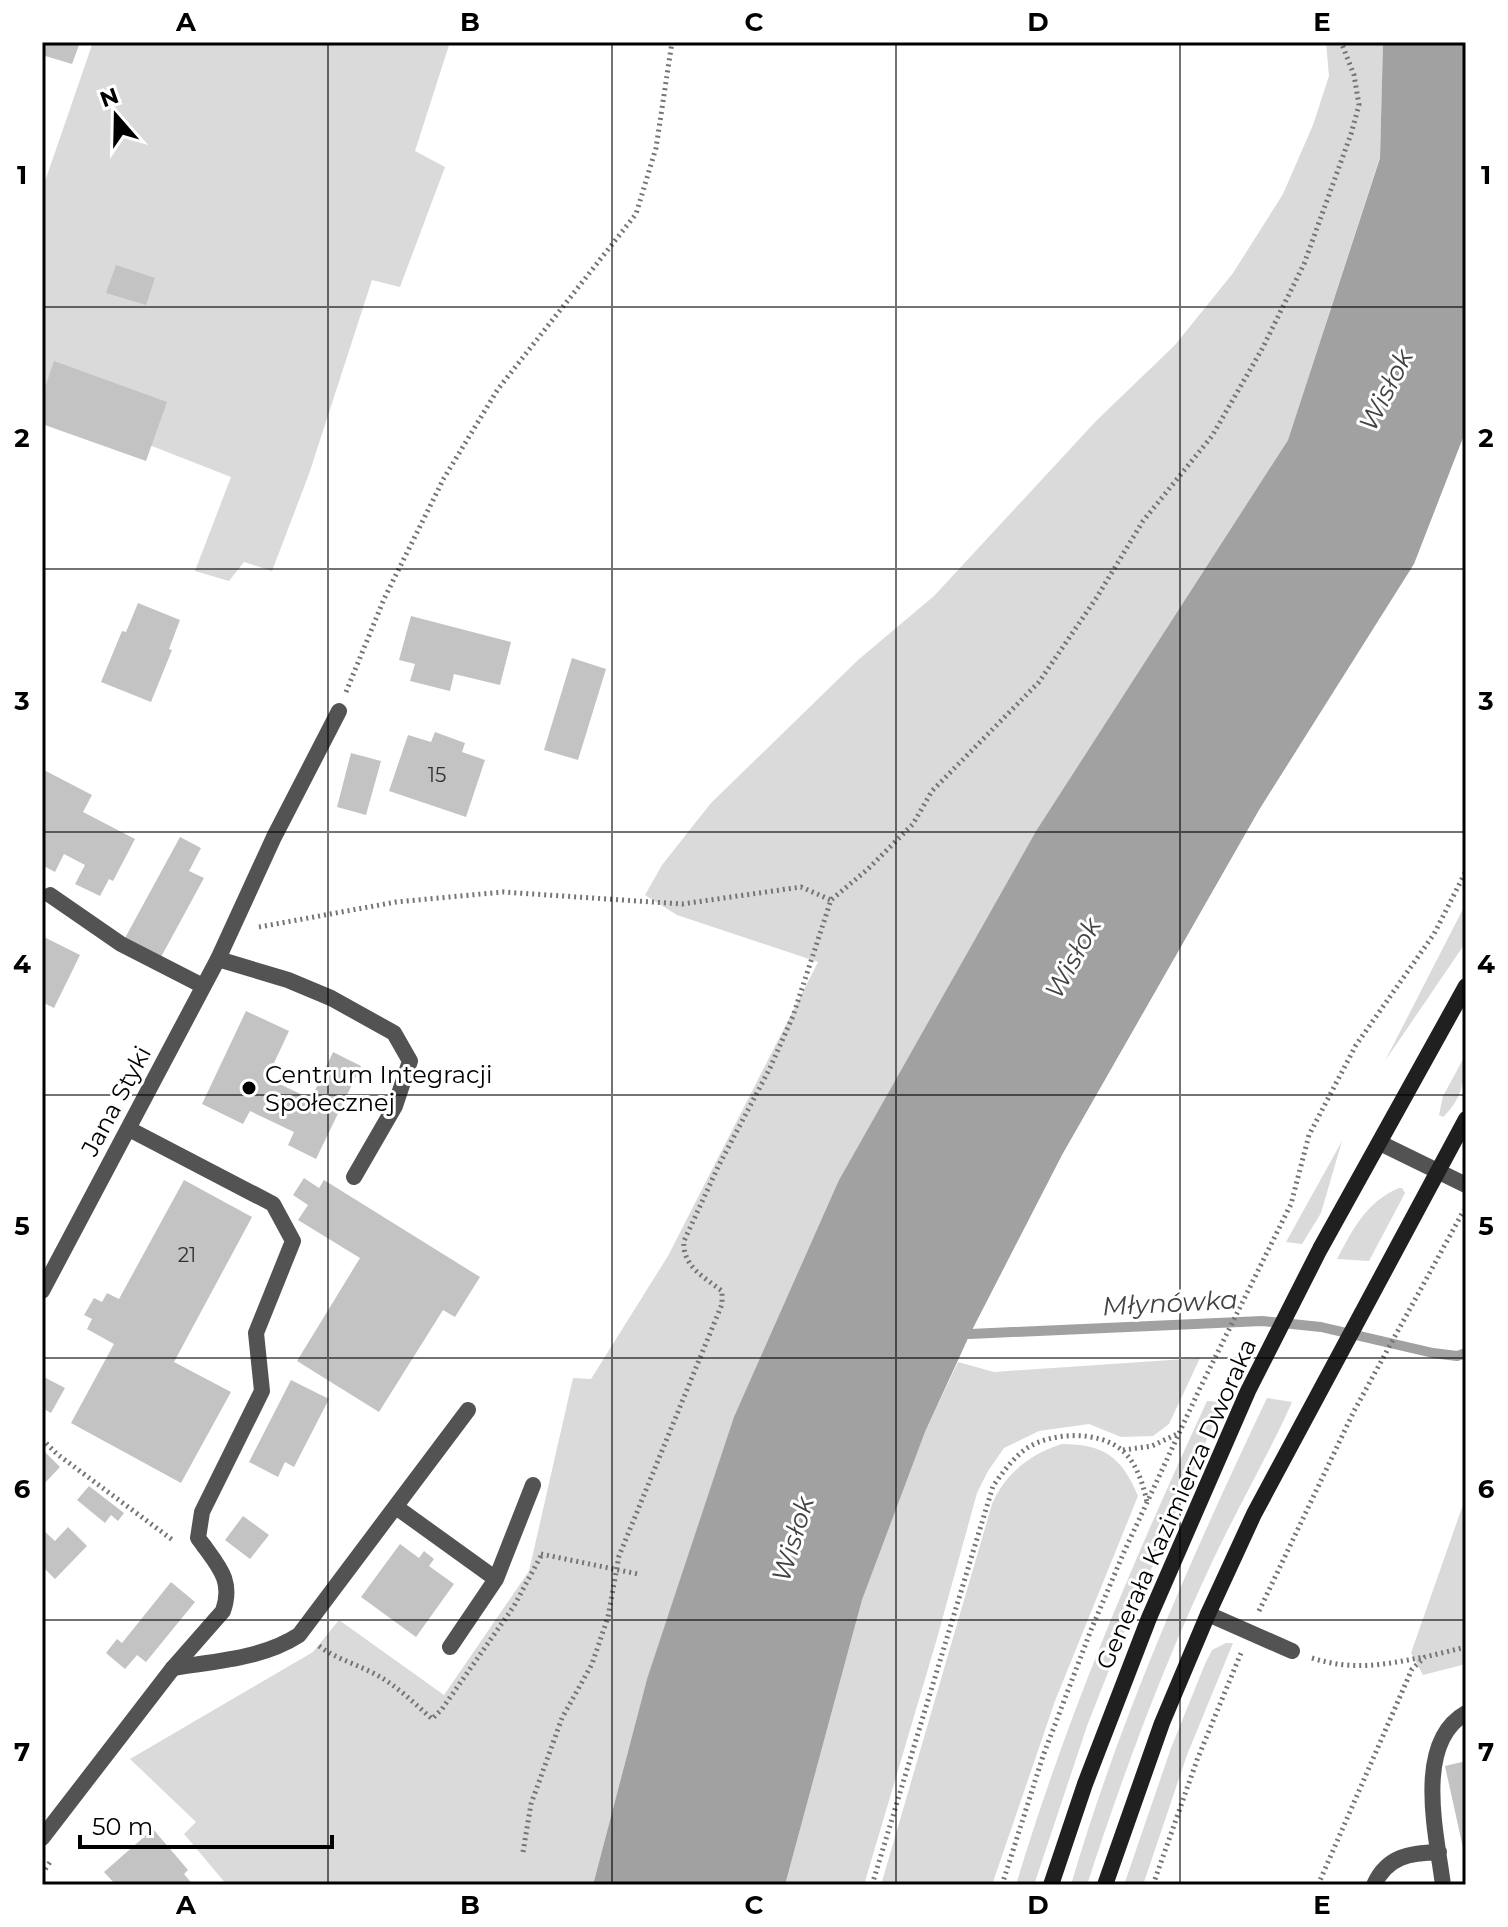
<svg xmlns="http://www.w3.org/2000/svg" width="1508" height="1927" viewBox="0 0 1508 1927" font-family="Montserrat,sans-serif">
<style>
.green{fill:#dadada}
.water{fill:#a1a1a1}
.lines{fill:none;stroke-linecap:round;stroke-linejoin:round}
.stream{stroke:#a1a1a1;stroke-width:10}
.building{fill:#c3c3c3}
.path{stroke:#757575;stroke-width:5;stroke-dasharray:2 4;stroke-linecap:butt}
.lane{stroke:#535353;stroke-width:16}
.street{stroke:#535353;stroke-width:16}
.secondary{stroke:#202020;stroke-width:16}
.grid{fill:none;stroke:#000;stroke-width:2;stroke-opacity:0.55}
.poi-dot{fill:#000;stroke:#fff;stroke-width:3}
.labels{text-anchor:middle;dominant-baseline:central;stroke-width:6;stroke-linejoin:round;paint-order:stroke}
.number-label{font-size:20px;fill:#313131}
.poi-label{font-size:24px;fill:#000;stroke:#fff;text-anchor:start}
.street-label{font-size:24px;fill:#000;stroke:#fff}
.water-label{font-size:26px;font-style:italic;fill:#424242;stroke:#fff}
.neatline{fill:none;stroke:#000;stroke-width:3}
.grid-label{font-size:26px;text-anchor:middle;font-weight:bold;fill:#000}
</style>
<rect width="100%" height="100%" fill="#fff"/>
<path class="green" d="M 93,42 L 450,42 L 415,151 L 445,167 L 400,287 L 372,280 L 309,474 L 272,571 L 244,562 L 229,581 L 195,571 L 231,477 L 42,403 L 42,190 Z
M 1326,42 L 1383,42 L 1380,157 L 1288,440 L 1036,831 L 839,1180 L 647,1679 L 593,1885 L 227,1885 L 184,1834 L 196,1822 L 130,1759 L 313,1652 L 339,1620 L 444,1695 L 529,1571 L 573,1378 L 591,1379 L 668,1256 L 818,962 L 677,915 L 645,895 L 662,865 L 711,803 L 858,660 L 934,596 L 1096,421 L 1175,345 L 1233,273 L 1283,194 L 1313,125 L 1329,76 Z
M 1466,902 L 1466,942 L 1385,1061 L 1464,907 Z
M 1466,1054 C 1466,1077 1462,1100 1443,1117 L 1439,1115 L 1443,1096 Z
M 1342,1141 L 1321,1213 L 1302,1244 L 1286,1242 Z
M 1399,1188 L 1402,1188 L 1405,1193 L 1369,1261 L 1337,1259 C 1353,1229 1366,1202 1399,1188 Z
M 1200,1358 L 1169,1424 L 1153,1436 L 1121,1437 L 1089,1424 L 1039,1431 L 1004,1448 L 988,1471 L 977,1493 L 936,1642 L 864,1885 L 785,1885 L 862,1600 L 925,1432 L 958,1362 L 994,1372 Z
M 1267,1398 L 1292,1402 C 1268,1456 1238,1507 1213,1560 C 1163,1666 1123,1774 1087,1885 L 1071,1885 C 1120,1717 1192,1556 1267,1398 Z
M 1207,1401 L 1223,1402 L 1122,1637 L 1087,1726 L 1034,1885 L 1016,1885 C 1066,1718 1134,1559 1207,1401 Z
M 1062,1444 C 1104,1444 1122,1457 1138,1496 L 1055,1701 L 992,1885 L 881,1885 L 992,1504 C 1006,1473 1030,1454 1062,1444 Z
M 1466,1496 L 1466,1664 L 1423,1675 L 1411,1653 Z
M 1226,1643 L 1233,1643 L 1187,1755 L 1143,1885 L 1124,1885 L 1171,1748 L 1205,1664 L 1212,1650 Z"/>
<path class="water" d="M 1383,42 L 1466,42 L 1466,430 L 1414,564 L 1259,810 L 1062,1155 L 970,1334 L 925,1432 L 862,1600 L 785,1885 L 593,1885 L 647,1679 L 734,1417 L 839,1180 L 1036,831 L 1288,440 L 1380,158 Z"/>
<g class="lines">
<path class="stream" d="M 960,1332 L 970,1334 L 1262,1321 L 1321,1327 L 1433,1353 L 1457,1356 L 1466,1353"/>
</g>
<path class="building" d="M 43,42 L 68,42 L 79,45 L 72,64 L 42,55 Z
M 116,265 L 155,278 L 146,305 L 106,293 Z
M 54,361 L 167,402 L 146,461 L 42,424 L 42,396 Z
M 138,603 L 180,620 L 169,649 L 172,650 L 151,702 L 101,682 L 122,631 L 126,632 Z
M 411,616 L 511,642 L 500,685 L 454,674 L 450,691 L 410,681 L 415,664 L 399,660 Z
M 572,658 L 606,669 L 578,760 L 544,750 Z
M 435,732 L 465,743 L 462,752 L 485,760 L 466,817 L 389,791 L 408,735 L 431,742 Z
M 351,753 L 381,761 L 366,815 L 337,807 Z
M 42,769 L 92,795 L 83,812 L 135,839 L 113,881 L 109,879 L 100,896 L 75,884 L 85,865 L 64,854 L 55,872 L 42,865 Z
M 180,837 L 201,848 L 189,871 L 204,878 L 161,957 L 125,938 Z
M 42,936 L 80,955 L 54,1008 L 42,1002 Z
M 246,1011 L 289,1031 L 267,1078 L 311,1099 L 333,1052 L 361,1066 L 316,1159 L 288,1145 L 294,1132 L 250,1111 L 243,1124 L 202,1104 Z
M 304,1178 L 319,1188 L 324,1180 L 480,1277 L 455,1317 L 443,1310 L 379,1412 L 297,1361 L 360,1258 L 298,1220 L 308,1205 L 293,1195 Z
M 184,1180 L 252,1217 L 174,1362 L 231,1392 L 181,1483 L 71,1423 L 114,1344 L 87,1329 L 92,1319 L 84,1315 L 94,1298 L 102,1302 L 107,1293 L 119,1299 Z
M 42,1376 L 65,1388 L 51,1413 L 42,1408 Z
M 291,1380 L 329,1399 L 294,1467 L 285,1462 L 278,1477 L 249,1462 Z
M 42,1449 L 60,1467 L 42,1486 Z
M 89,1486 L 124,1513 L 118,1521 L 111,1515 L 105,1523 L 77,1500 Z
M 243,1516 L 269,1535 L 250,1559 L 225,1540 Z
M 68,1527 L 87,1546 L 55,1579 L 42,1566 L 42,1529 L 55,1541 Z
M 400,1544 L 419,1558 L 424,1551 L 434,1559 L 429,1566 L 454,1584 L 416,1637 L 361,1597 Z
M 171,1582 L 195,1602 L 146,1662 L 137,1655 L 125,1669 L 106,1653 L 117,1639 L 122,1643 Z
M 1466,1761 L 1466,1857 L 1465,1857 L 1445,1766 Z
M 153,1829 L 188,1870 L 184,1874 L 193,1885 L 116,1885 L 104,1872 Z"/>
<g class="lines">
<path class="path" d="M 346,692 L 384,599 L 444,478 L 498,389 L 636,214 L 656,148 L 672,42
M 259,927 L 396,902 L 503,892 L 682,904 L 801,887 L 831,900
M 42,1439 L 57,1454 L 174,1541
M 1123,1450 L 1152,1446 L 1177,1434
M 541,1554 L 638,1574
M 1259,1611 L 1354,1411 L 1464,1210
M 319,1646 C 335,1658 353,1663 371,1672 C 394,1683 413,1702 432,1719 L 442,1709 L 514,1606 L 542,1554
M 1312,1658 C 1353,1671 1382,1665 1424,1657
M 523,1852 L 531,1804 L 562,1718 L 592,1664 L 608,1617 L 619,1556 L 722,1304 L 722,1291 C 704,1277 682,1266 684,1241 L 718,1167 L 770,1068 L 793,1016 L 831,900 L 868,869 L 913,824 L 932,791 L 1039,682 L 1097,597 L 1143,521 L 1212,436 L 1262,349 L 1304,264 L 1351,134 L 1359,105 L 1354,75 L 1341,42
M 42,1874 L 50,1862
M 872,1885 L 993,1486 C 1003,1472 1013,1458 1027,1448 C 1052,1432 1099,1430 1123,1451 C 1137,1464 1143,1484 1147,1502
M 1002,1885 L 1043,1756 L 1091,1630 L 1124,1552 L 1200,1388 L 1291,1204 L 1309,1135 L 1356,1045 L 1434,934 L 1466,871
M 1153,1885 L 1197,1760 L 1241,1653
M 1318,1885 L 1412,1669 L 1425,1657 L 1466,1647"/>
<path class="lane" d="M 50,895 L 121,944 L 203,986
M 218,959 L 288,980 L 331,998 L 394,1033 L 410,1061 L 395,1106 L 354,1177
M 129,1129 L 273,1204 L 293,1241 L 256,1333 L 262,1391 L 202,1512 L 198,1538 L 204,1546
M 1380,1143 L 1466,1185
M 396,1507 L 496,1579
M 1208,1614 L 1292,1651
M 450,1647 L 496,1579 L 533,1485
M 173,1668 C 215,1661 262,1659 299,1635 L 468,1410
M 1374,1885 C 1387,1856 1410,1853 1439,1852
M 1443,1885 C 1437,1836 1413,1743 1466,1713"/>
<path class="street" d="M 42,1291 L 218,959 L 274,837 L 339,711
M 42,1838 L 173,1668 L 223,1611 C 233,1582 220,1568 204,1546"/>
<path class="secondary" d="M 1051,1885 L 1085,1784 L 1149,1618 L 1248,1391 L 1320,1249 L 1466,986
M 1105,1885 L 1162,1723 L 1208,1614 L 1254,1514 L 1466,1119"/>
</g>
<path class="grid" d="M 328,42 L 328,1885M 612,42 L 612,1885M 896,42 L 896,1885M 1180,42 L 1180,1885M 42,307 L 1466,307M 42,569 L 1466,569M 42,832 L 1466,832M 42,1095 L 1466,1095M 42,1358 L 1466,1358M 42,1620 L 1466,1620"/>
<circle class="poi-dot" cx="249" cy="1088" r="8"/>
<g class="labels">
<g class="number-label">
<text x="437" y="775">15</text>
<text x="187" y="1255">21</text>
</g>
<g class="poi-label">
<text x="265" y="1074">Centrum Integracji<tspan x="265" dy="28">Społecznej</tspan></text>
</g>
<g class="street-label">
<text transform="translate(116 1101) rotate(-62)">Jana Styki</text>
<text transform="translate(1176 1504) rotate(-66)">Generała Kazimierza Dworaka</text>
</g>
<g class="water-label">
<text transform="translate(1386 390) rotate(-63)">Wisłok</text>
<text transform="translate(1073 958) rotate(-61)">Wisłok</text>
<text transform="translate(1170 1303) rotate(-3)">Młynówka</text>
<text transform="translate(793 1539) rotate(-73)">Wisłok</text>
</g>
</g>
<rect width="1508" height="1927" fill="none" stroke="#ffffff" stroke-width="88"/>
<g transform="translate(116 116) rotate(340)" stroke="#ffffff" stroke-width="6" paint-order="stroke">
<path d="M0-6L14 30L0 20L-14 30Z" fill="#000000"/>
<text y="-12" font-size="22" font-weight="bold" text-anchor="middle" fill="#000000">N</text>
</g>
<path d="M80 1835v12h252v-12" fill="none" stroke="#000000" stroke-width="4"/>
<text x="92" y="1835" font-size="24" fill="#000000" stroke="#ffffff" stroke-width="6" paint-order="stroke">50 m</text>
<rect x="44" y="44" width="1420" height="1839" class="neatline"/>
<g class="grid-label">
<text x="186" y="31">A</text>
<text x="470" y="31">B</text>
<text x="754" y="31">C</text>
<text x="1038" y="31">D</text>
<text x="1322" y="31">E</text>
<text x="22" y="184">1</text>
<text x="1486" y="184">1</text>
<text x="22" y="447">2</text>
<text x="1486" y="447">2</text>
<text x="22" y="710">3</text>
<text x="1486" y="710">3</text>
<text x="22" y="973">4</text>
<text x="1486" y="973">4</text>
<text x="22" y="1235">5</text>
<text x="1486" y="1235">5</text>
<text x="22" y="1498">6</text>
<text x="1486" y="1498">6</text>
<text x="22" y="1761">7</text>
<text x="1486" y="1761">7</text>
<text x="186" y="1914">A</text>
<text x="470" y="1914">B</text>
<text x="754" y="1914">C</text>
<text x="1038" y="1914">D</text>
<text x="1322" y="1914">E</text>
</g>
</svg>
